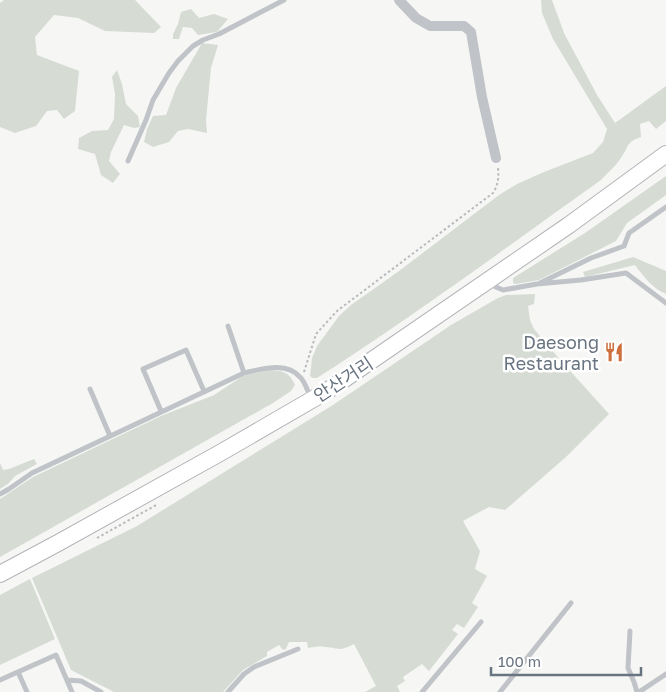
<svg xmlns="http://www.w3.org/2000/svg" width="666" height="692" viewBox="0 0 666 692" font-family="'Golos Text','Noto Sans KR',sans-serif">
<style>
.green{fill:#d6dbd4}
.lines{fill:none;stroke-linecap:round;stroke-linejoin:round}
.primary-casing{stroke:#b2b5b9;stroke-width:18}
.path{stroke:#b8babd;stroke-width:2;stroke-dasharray:2.5 2.5;stroke-linecap:butt}
.service{stroke:#c0c3c7;stroke-width:5}
.minor{stroke:#c0c3c7;stroke-width:10}
.primary{stroke:#fff;stroke-width:16}
.labels{text-anchor:middle;dominant-baseline:central;stroke-width:5;stroke-linejoin:round;paint-order:stroke}
.poi-label{font-size:18px;fill:#697481;stroke:#fff;text-anchor:end}
.street-label{font-size:18px;fill:#697481;stroke:#fff}
</style>
<rect width="100%" height="100%" fill="#f6f7f4"/>
<path class="green" d="M 4,0 L 135,0 L 161,27 L 154,33 L 105,31 L 78,18 L 54,15 L 35,37 L 37,55 L 79,71 L 75,111 L 64,119 L 57,110 L 47,111 L 36,126 L 15,133 L 0,127 L 0,3 Z
M 541,0 L 552,0 L 564,33 L 597,95 L 615,123 L 666,86 L 666,121 L 656,129 L 649,121 L 640,124 L 641,137 C 625,142 629,148 620,159 C 615,167 607,173 601,180 C 507,247 414,316 317,378 L 313,378 L 310,376 L 312,358 L 317,346 L 339,316 L 351,305 L 399,271 L 499,195 L 517,184 L 544,172 L 593,153 L 603,142 L 607,129 L 553,39 L 542,13 Z
M 191,9 L 199,18 L 214,14 L 228,19 L 217,32 L 198,35 L 192,28 L 183,27 L 179,39 L 173,39 L 173,34 L 178,24 L 181,12 Z
M 202,43 L 218,45 L 211,68 L 206,120 L 207,133 L 188,129 L 178,131 L 169,142 L 153,147 L 144,142 L 147,129 L 153,116 L 166,115 L 176,88 Z
M 117,70 L 122,84 L 126,104 L 138,116 L 140,127 L 134,128 L 124,125 L 111,152 L 109,161 L 120,174 L 113,183 L 101,175 L 95,154 L 78,149 L 79,138 L 92,131 L 108,130 L 114,119 L 115,94 L 112,77 Z
M 666,176 L 666,195 L 627,223 L 616,241 L 539,280 L 516,284 L 513,283 L 513,278 L 585,233 Z
M 633,257 L 666,271 L 666,294 C 652,288 644,277 635,265 L 585,277 L 583,272 Z
M 535,294 L 534,304 L 528,306 L 530,320 L 534,329 L 563,363 L 609,414 L 566,457 L 505,510 L 489,507 L 463,521 L 480,551 L 475,569 L 487,576 L 472,603 L 478,607 L 464,628 L 457,624 L 452,630 L 458,634 L 429,671 L 422,664 L 403,677 L 405,681 L 397,686 L 400,692 L 365,692 L 376,686 L 354,644 C 339,652 340,648 325,647 C 320,646 314,647 308,648 L 307,642 L 289,642 L 286,649 L 283,650 L 279,645 L 267,652 L 267,656 L 243,670 L 223,692 L 114,692 L 71,670 L 32,578 L 137,526 L 333,405 L 451,325 L 498,298 L 506,295 Z
M 269,370 C 282,371 289,371 295,385 L 291,391 L 273,403 L 0,557 L 0,499 L 33,477 L 161,416 L 214,395 L 243,376 Z
M 34,459 L 37,464 L 15,476 L 9,483 L 0,489 L 0,463 L 3,470 L 9,469 Z
M 30,579 L 55,639 L 0,665 L 0,595 Z"/>
<g class="lines">
<defs>
<path id="primary" d="M 0,574 L 58,543 L 220,453 L 327,391 L 569,225 L 666,154"/>
</defs>
<use href="#primary" class="primary-casing"/>
<path class="path" d="M 304,372 L 316,334 L 337,311 L 493,193 C 498,185 499,178 498,168
M 97,538 L 158,504"/>
<path class="service" d="M 128,161 L 146,120 L 153,100 L 169,73 L 178,61 L 193,46 L 203,40 L 219,34 L 284,0
M 540,283 L 591,258 L 624,246 L 629,233 L 666,207
M 489,284 L 503,290 L 537,284 L 581,280 L 626,273 L 666,303
M 228,326 L 244,373
M 90,389 L 110,436
M 161,411 L 143,369 L 186,350 L 204,391
M 0,494 L 9,489 L 32,473 L 244,373 C 262,369 287,361 301,378 C 305,383 308,391 310,397
M 630,631 L 628,668 L 634,682 L 637,692
M 18,672 L 27,692
M 0,680 L 56,655 L 72,692
M 67,680 L 81,681 L 101,692
M 228,692 L 244,674 L 254,667 L 298,649
M 422,692 L 481,622
M 500,692 L 571,603
M 639,692 L 666,674"/>
<path class="minor" d="M 399,0 L 416,18 L 430,26 L 464,26 L 471,32 L 482,97 L 496,158"/>
<use href="#primary" class="primary"/>
</g>
<defs>
<symbol id="restaurant-bare" viewBox="-9 -9 18 18"><path d="M-5-6h1v4h1v-4h1v4h1v-4h1v5L-1.5 .5V6h-2V.5L-5-1ZM5-6V6H3V1.5H1.5Q1.5-4 5-6Z" fill="#ce6f3d" stroke="#fff" stroke-width="2.5" paint-order="stroke"/></symbol>
</defs>
<g fill-rule="evenodd">
<use href="#restaurant-bare" x="600" y="338" width="28" height="28"/>
</g>
<g class="labels">
<g class="poi-label">
<text x="599" y="342">Daesong<tspan x="599" dy="21">Restaurant</tspan></text>
</g>
<g class="street-label">
<text transform="translate(343 379) rotate(-33)">안산거리</text>
</g>
</g>
<path d="M491 667v8h150v-8" fill="none" stroke="#697481" stroke-width="2.5"/>
<text x="498" y="667" font-size="15" fill="#697481" stroke="#ffffff" stroke-width="4" paint-order="stroke">100 m</text>
</svg>
